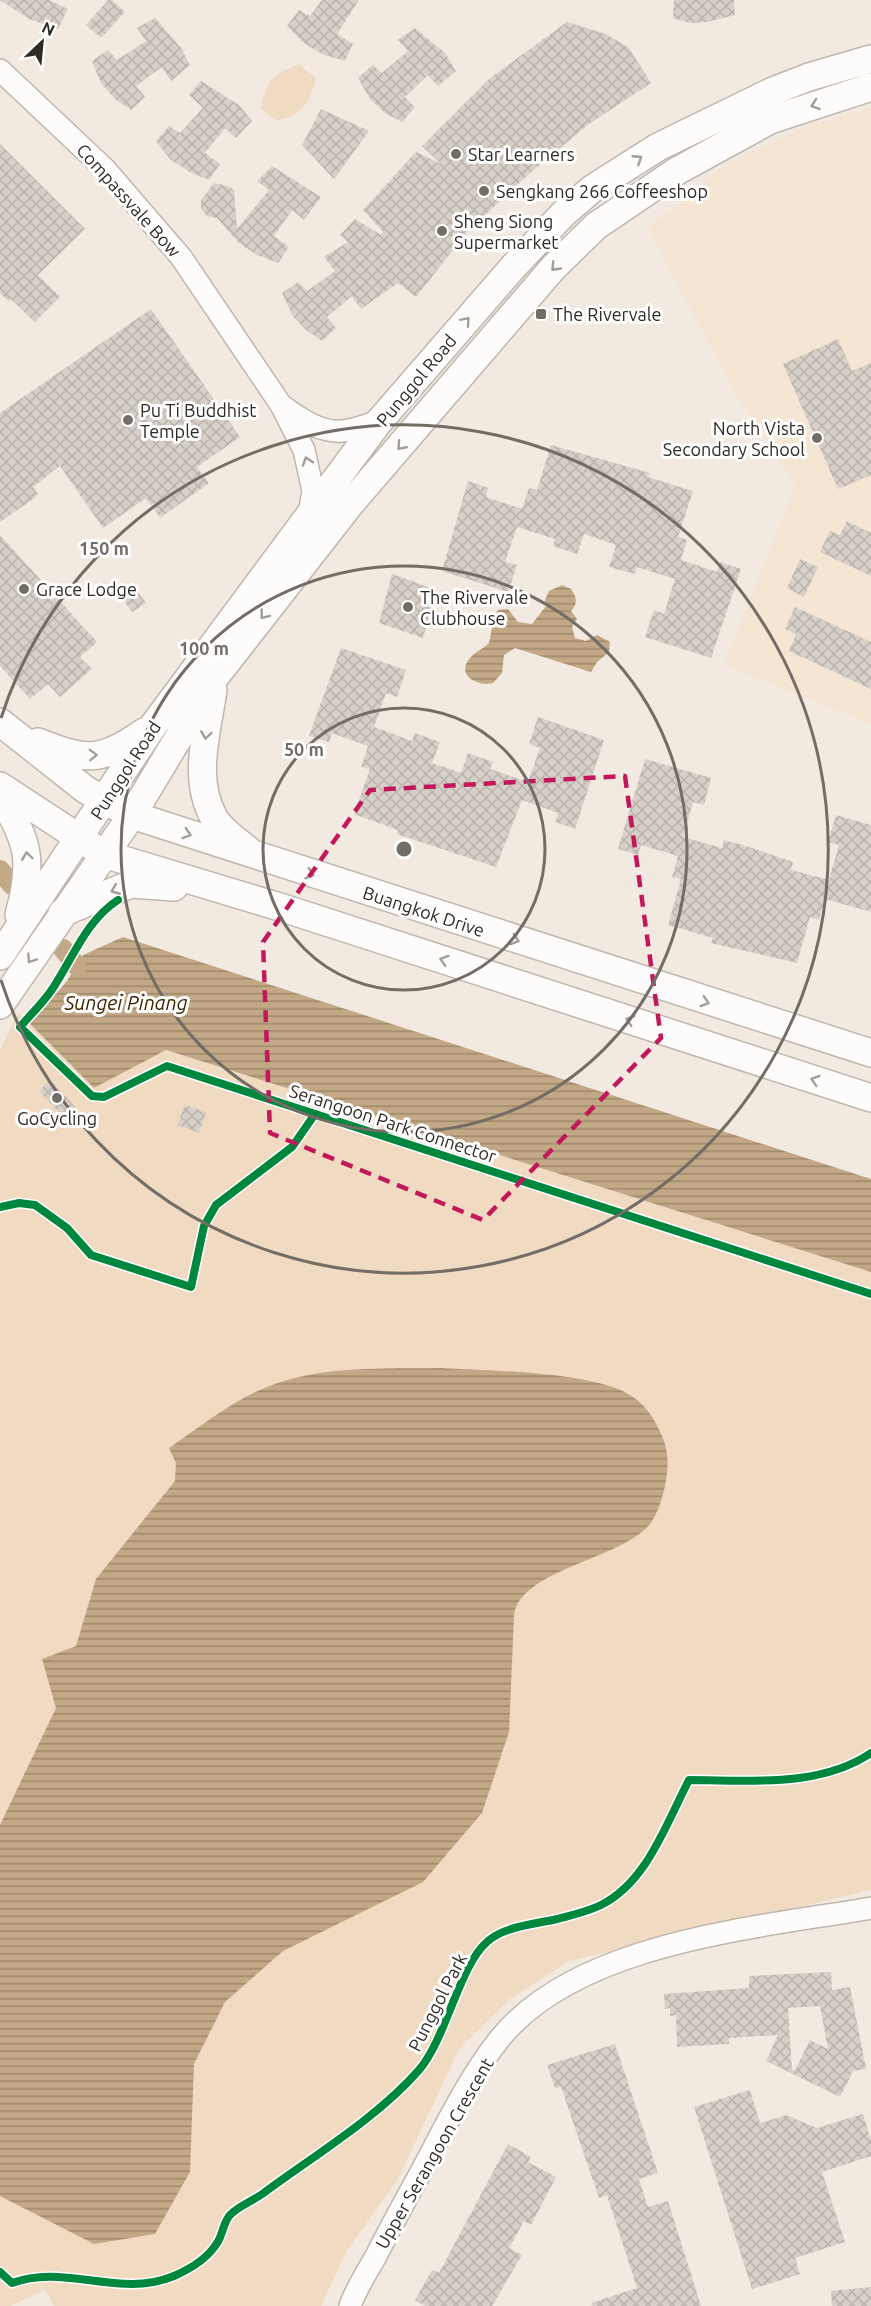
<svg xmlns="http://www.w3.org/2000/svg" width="871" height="2306" viewBox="0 0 871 2306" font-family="Ubuntu,sans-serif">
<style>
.built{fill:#f5e6d4}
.green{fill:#f0dbc2}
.water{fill:url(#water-rules)}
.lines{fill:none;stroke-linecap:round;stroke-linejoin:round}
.canal{stroke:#c2a885;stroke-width:20}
.building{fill:url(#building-cross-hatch);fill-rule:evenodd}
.minor-casing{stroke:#bdb7af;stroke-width:24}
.major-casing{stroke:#bdb7af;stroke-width:30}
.minor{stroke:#fdfcfa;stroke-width:21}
.major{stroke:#fdfcfa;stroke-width:27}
.cycleway-casing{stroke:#fff;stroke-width:11}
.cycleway{stroke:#00873e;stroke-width:8}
.oneway{stroke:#a09e99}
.marked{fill:none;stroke:#c2185b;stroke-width:4.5;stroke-dasharray:12 8;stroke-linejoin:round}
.ring{fill:none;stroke:#736d65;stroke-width:3}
.poi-dot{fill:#736d65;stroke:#fff;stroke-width:2}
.labels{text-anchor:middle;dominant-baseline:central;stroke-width:6;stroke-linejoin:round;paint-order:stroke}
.poi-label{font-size:18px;fill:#2f2a23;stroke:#fff;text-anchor:start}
.street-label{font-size:18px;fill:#2f2a23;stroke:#fff}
.water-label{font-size:20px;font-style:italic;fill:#3d2500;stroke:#fff}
.centre{fill:#736d65;stroke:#fff;stroke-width:3}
.ring-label{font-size:18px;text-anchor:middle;font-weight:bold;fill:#736d65;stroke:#fff;stroke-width:6;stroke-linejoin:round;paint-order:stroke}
</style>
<defs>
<pattern id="water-rules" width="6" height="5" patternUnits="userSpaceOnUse" patternTransform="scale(1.5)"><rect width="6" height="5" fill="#c2a885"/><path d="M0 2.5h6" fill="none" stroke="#9e896c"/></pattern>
<pattern id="building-cross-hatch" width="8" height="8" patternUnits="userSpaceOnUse" patternTransform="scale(1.5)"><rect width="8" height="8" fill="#d7d0c8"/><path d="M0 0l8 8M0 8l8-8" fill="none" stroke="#b9b3ac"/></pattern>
</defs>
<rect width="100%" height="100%" fill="#f2eae0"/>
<path class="built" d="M 871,108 L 871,724 L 724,665 L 795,485 L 733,390 L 648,228 L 728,162 L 810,125 Z"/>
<path class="green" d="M 299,64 L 316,78 C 310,104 302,115 276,121 L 261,108 C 267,80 272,75 299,64 Z
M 18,1013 L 94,1088 L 166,1050 L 871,1272 L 871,1890 L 569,1961 L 509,2000 L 459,2049 L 398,2179 L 346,2252 L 321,2306 L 54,2306 L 45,2290 L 11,2306 L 0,2306 L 0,1050 Z"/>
<path class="water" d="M 562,585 L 571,589 C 577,598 578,603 571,611 L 577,619 L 572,627 L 575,638 L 586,641 L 597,635 L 610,642 L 609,652 L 597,662 L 591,672 L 515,648 L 504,655 L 502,673 L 493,683 C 478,687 455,675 470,658 C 475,652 483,649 489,643 L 494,618 L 498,610 L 508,609 L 518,622 L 532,624 L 546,606 L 545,600 L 549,591 Z
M 123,937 L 871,1179 L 871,1272 L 166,1050 L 94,1088 L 30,1024 L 67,981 L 83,955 Z
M 441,1368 C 488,1371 596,1371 633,1397 C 648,1407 658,1425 664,1441 C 669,1455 668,1472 665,1486 C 662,1499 658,1513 650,1524 C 620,1560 521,1569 514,1615 L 509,1732 L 482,1813 L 423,1882 L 283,1951 L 225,2002 L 194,2064 L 190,2172 L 155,2234 L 94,2244 L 0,2196 L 0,1825 L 56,1708 L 42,1659 L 76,1646 L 96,1579 L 175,1481 L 176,1463 L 169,1448 C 200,1427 232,1401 267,1387 C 320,1365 385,1369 441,1368 Z"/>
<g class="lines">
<path class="canal" d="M 0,870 L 12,885
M 63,949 L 77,966"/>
</g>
<path class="building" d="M 0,0 L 49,0 L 68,9 L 58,29 L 29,19 Z
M 108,0 L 112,0 L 125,12 L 101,38 L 86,25 Z
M 322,0 L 359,0 L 337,34 L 353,44 L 345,61 L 322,54 L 304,43 L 287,26 L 299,10 L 310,16 Z
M 674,0 L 734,0 L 735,15 L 707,22 L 690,23 L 673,18 Z
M 155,18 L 181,48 L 190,65 L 171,81 L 162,67 L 136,86 L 145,97 L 131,110 L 115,99 L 101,83 L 92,61 L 108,50 L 117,60 L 146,41 L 137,28 Z
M 567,22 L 606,34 L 629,48 L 651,83 L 589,124 L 531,172 L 469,230 L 416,297 L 398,283 L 361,309 L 352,296 L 327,317 L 336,328 L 322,341 L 306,330 L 292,315 L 282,293 L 298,282 L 307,291 L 335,271 L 324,257 L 348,242 L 340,235 L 355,219 L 381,235 L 383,232 L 363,210 L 416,152 L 441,164 L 422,146 L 489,79 Z
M 415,28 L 445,53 L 456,71 L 438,86 L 428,75 L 405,97 L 415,107 L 402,122 L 385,113 L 370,99 L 358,78 L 373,65 L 382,73 L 408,51 L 398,40 Z
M 201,81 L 239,105 L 252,121 L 236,138 L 225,128 L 205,153 L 220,164 L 209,180 L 188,171 L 170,159 L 156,141 L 169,126 L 180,133 L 203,108 L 189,95 Z
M 321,109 L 369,131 L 334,179 L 302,145 Z
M 0,144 L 85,229 L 38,275 L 60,297 L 35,322 L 11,299 L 8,301 L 0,293 Z
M 272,166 L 321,197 L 304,220 L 292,210 L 274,236 L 289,247 L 278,263 L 257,255 L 239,243 L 217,218 L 207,216 L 201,209 L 201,200 L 214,183 L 228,186 L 234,190 L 237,229 L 269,190 L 257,181 Z
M 151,309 L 240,437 L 197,467 L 209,483 L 160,518 L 146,498 L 103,528 L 60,466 L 33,487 L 38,494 L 33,499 L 0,522 L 0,413 Z
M 838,339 L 852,371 L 871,363 L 871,475 L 838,489 L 783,364 Z
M 551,445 L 650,473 L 648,477 L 693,491 L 678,537 L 687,540 L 681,560 L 717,572 L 720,562 L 741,569 L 711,658 L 645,637 L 654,610 L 664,614 L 675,579 L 637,567 L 635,574 L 609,567 L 616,545 L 584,534 L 577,554 L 553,546 L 555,539 L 517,527 L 505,562 L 517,565 L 508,592 L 442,571 L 468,481 L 488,488 L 486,497 L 522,509 L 529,488 L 537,490 Z
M 847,521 L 871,533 L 871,576 L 820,552 L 830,531 L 840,535 Z
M 0,535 L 97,642 L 80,657 L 92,669 L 60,697 L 48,684 L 30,699 L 0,666 Z
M 800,559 L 818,567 L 804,597 L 787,588 Z
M 392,574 L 437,590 L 423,638 L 379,623 Z
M 132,584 L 146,603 L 132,612 L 119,594 Z
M 795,607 L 871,642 L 871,689 L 789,651 L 796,634 L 785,629 Z
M 341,648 L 406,670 L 397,697 L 386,693 L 374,727 L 412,741 L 415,733 L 440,742 L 432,763 L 461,773 L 468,753 L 493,762 L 490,769 L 528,782 L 540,748 L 529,744 L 538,717 L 604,740 L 575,829 L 555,822 L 558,813 L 522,800 L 496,867 L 397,834 L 398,830 L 354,814 L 370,769 L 361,767 L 368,746 L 332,733 L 329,742 L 309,736 Z
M 645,759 L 711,778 L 704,805 L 693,802 L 683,837 L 722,848 L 724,840 L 749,847 L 793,862 L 791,870 L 829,880 L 839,845 L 828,842 L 836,815 L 871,825 L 871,912 L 825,899 L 819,920 L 810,917 L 797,963 L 711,943 L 713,938 L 668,925 L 681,879 L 672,877 L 678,856 L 641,845 L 638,855 L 618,849 Z
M 50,1080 L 75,1107 L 63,1117 L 39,1091 Z
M 185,1105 L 206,1112 L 199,1133 L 177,1125 Z
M 831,1972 L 832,1990 L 850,1987 L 866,2069 L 853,2071 L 840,2097 L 766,2061 L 778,2035 L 729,2038 L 729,2044 L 677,2047 L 676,2015 L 670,2016 L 670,2008 L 665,2009 L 664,1994 L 749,1988 L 749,1976 ZM 820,2006 L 828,2049 L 810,2040 L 795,2070 L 792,2070 L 788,2008 Z
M 615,2044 L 658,2173 L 639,2179 L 648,2207 L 668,2201 L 701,2306 L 592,2306 L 591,2303 L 637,2288 L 607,2195 L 599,2198 L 561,2087 L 555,2088 L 547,2065 Z
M 750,2090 L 760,2123 L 786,2115 L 817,2128 L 863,2114 L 871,2140 L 871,2156 L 822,2172 L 845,2242 L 795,2258 L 800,2274 L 752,2289 L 694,2107 Z
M 508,2144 L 531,2157 L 528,2162 L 556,2177 L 531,2225 L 524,2221 L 509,2248 L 522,2255 L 492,2306 L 425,2306 L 415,2300 L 432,2270 L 439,2273 Z
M 871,2287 L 871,2306 L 832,2306 L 831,2291 Z"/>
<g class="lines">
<defs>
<path id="minor" d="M 0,70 L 106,170 L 181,257 L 281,405 L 304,450 L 313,491 L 309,514
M 281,405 C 299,418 320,433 342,431 C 355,430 368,424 380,421
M 350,2306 C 356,2289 366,2273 375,2258 C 390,2228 406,2199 422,2170 C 446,2125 469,2077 501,2037 C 580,1942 756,1928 871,1908"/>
<path id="major" d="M 213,690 C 207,733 192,778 214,818 C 221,830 237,841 248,850
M 0,722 L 86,790 L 132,815 L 871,1053
M 38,742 C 87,761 99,763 144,732
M 0,786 L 104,854 L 283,908 L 871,1098
M 0,796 C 30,841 33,864 19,915
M 62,913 L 131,884 L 174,887
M 0,956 L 153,726 L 377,424 L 514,266 L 564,213 L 592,189 L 658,147 L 773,91 L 809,77 L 871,59
M 0,1005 L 132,815 L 215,677 L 351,503 L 553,268 L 596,226 L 677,171 L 770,120 L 871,87"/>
</defs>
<use href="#minor" class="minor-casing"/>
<use href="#major" class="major-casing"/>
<use href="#minor" class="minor"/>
<use href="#major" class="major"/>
<defs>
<path id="cycleway" d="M 118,900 C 86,921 74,956 53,988 C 44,1002 31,1014 20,1027 L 92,1096 L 104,1097 L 167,1066 L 871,1294
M 0,1207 L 19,1203 L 35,1205 L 67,1228 L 91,1255 L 191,1287 L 204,1226 L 216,1205 L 292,1147 L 315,1114
M 0,2272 L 12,2283 C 65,2263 119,2299 174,2276 C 190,2269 208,2258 217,2243 C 223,2235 223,2221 231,2214 C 240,2205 255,2200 265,2192 C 315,2155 378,2117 419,2070 C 447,2037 459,1965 488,1941 C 505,1926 536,1924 557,1919 C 572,1915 587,1912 601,1905 C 647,1882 666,1824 689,1780 C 748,1780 820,1788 871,1753"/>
</defs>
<use href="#cycleway" class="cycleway-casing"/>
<use href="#cycleway" class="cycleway"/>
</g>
<defs><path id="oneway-chevron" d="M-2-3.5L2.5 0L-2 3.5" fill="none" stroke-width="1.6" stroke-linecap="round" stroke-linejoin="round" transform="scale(1.5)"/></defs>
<g class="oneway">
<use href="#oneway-chevron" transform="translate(815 105) rotate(161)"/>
<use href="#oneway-chevron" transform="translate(638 159) rotate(-33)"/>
<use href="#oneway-chevron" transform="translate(555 267) rotate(134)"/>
<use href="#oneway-chevron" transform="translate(466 321) rotate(-49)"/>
<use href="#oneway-chevron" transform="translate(401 446) rotate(132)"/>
<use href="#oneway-chevron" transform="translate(307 461) rotate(-108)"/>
<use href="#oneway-chevron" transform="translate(264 615) rotate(128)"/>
<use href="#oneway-chevron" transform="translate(206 735) rotate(98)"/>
<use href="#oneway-chevron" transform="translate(93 755) rotate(-2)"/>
<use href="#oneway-chevron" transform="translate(187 834) rotate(18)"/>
<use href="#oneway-chevron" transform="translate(27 856) rotate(-98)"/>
<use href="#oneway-chevron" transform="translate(310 874) rotate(18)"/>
<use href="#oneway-chevron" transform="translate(115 890) rotate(158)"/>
<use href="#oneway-chevron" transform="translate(515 940) rotate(18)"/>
<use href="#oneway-chevron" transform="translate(31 959) rotate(124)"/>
<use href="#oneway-chevron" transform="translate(444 960) rotate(-162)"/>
<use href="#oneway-chevron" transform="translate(705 1002) rotate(18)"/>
<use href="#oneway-chevron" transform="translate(630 1020) rotate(-162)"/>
<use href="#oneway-chevron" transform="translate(815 1080) rotate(-162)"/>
</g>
<path class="marked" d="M 625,776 L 661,1038 L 483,1220 L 270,1133 L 263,942 L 370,790 Z"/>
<g class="ring">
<circle cx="404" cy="849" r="141"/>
<circle cx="404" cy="849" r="283"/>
<path d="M1 718A424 424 0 1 1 1 980"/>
</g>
<g class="poi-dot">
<circle cx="456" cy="154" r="6"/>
<circle cx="484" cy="191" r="6"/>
<circle cx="442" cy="231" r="6"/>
<rect x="535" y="308" width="12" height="12" rx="3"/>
<circle cx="128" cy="420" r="6"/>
<circle cx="817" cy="438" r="6"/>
<circle cx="24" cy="589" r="6"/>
<circle cx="408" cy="607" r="6"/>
<circle cx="57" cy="1098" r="6"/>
</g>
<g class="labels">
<g class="poi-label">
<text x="468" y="154">Star Learners</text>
<text x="496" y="191">Sengkang 266 Coffeeshop</text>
<text x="454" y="221">Sheng Siong<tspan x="454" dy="21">Supermarket</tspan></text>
<text x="553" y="314">The Rivervale</text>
<text x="140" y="410">Pu Ti Buddhist<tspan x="140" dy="21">Temple</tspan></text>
<text x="805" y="428" text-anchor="end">North Vista<tspan x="805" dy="21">Secondary School</tspan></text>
<text x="36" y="589">Grace Lodge</text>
<text x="420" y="597">The Rivervale<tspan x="420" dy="21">Clubhouse</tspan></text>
<text x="57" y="1118" text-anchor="middle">GoCycling</text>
</g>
<g class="street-label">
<text transform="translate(129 200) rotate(48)">Compassvale Bow</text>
<text transform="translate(416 380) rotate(-50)">Punggol Road</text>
<text transform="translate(125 770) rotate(-57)">Punggol Road</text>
<text transform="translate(424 911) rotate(18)">Buangkok Drive</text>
<text transform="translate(393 1123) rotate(18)">Serangoon Park Connector</text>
<text transform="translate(437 2002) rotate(-63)">Punggol Park</text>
<text transform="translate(434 2153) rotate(-60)">Upper Serangoon Crescent</text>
</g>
<g class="water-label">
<text x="126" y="1002">Sungei Pinang</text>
</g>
</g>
<circle cx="404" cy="849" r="9" class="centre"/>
<g class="ring-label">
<text x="104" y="555">150 m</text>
<text x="204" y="655">100 m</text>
<text x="304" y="756">50 m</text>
</g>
<g transform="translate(42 42) rotate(26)" stroke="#ffffff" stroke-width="4.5" paint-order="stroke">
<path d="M0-4.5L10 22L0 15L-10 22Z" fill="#2f2a23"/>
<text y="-9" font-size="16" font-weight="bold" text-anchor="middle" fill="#2f2a23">N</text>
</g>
</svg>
